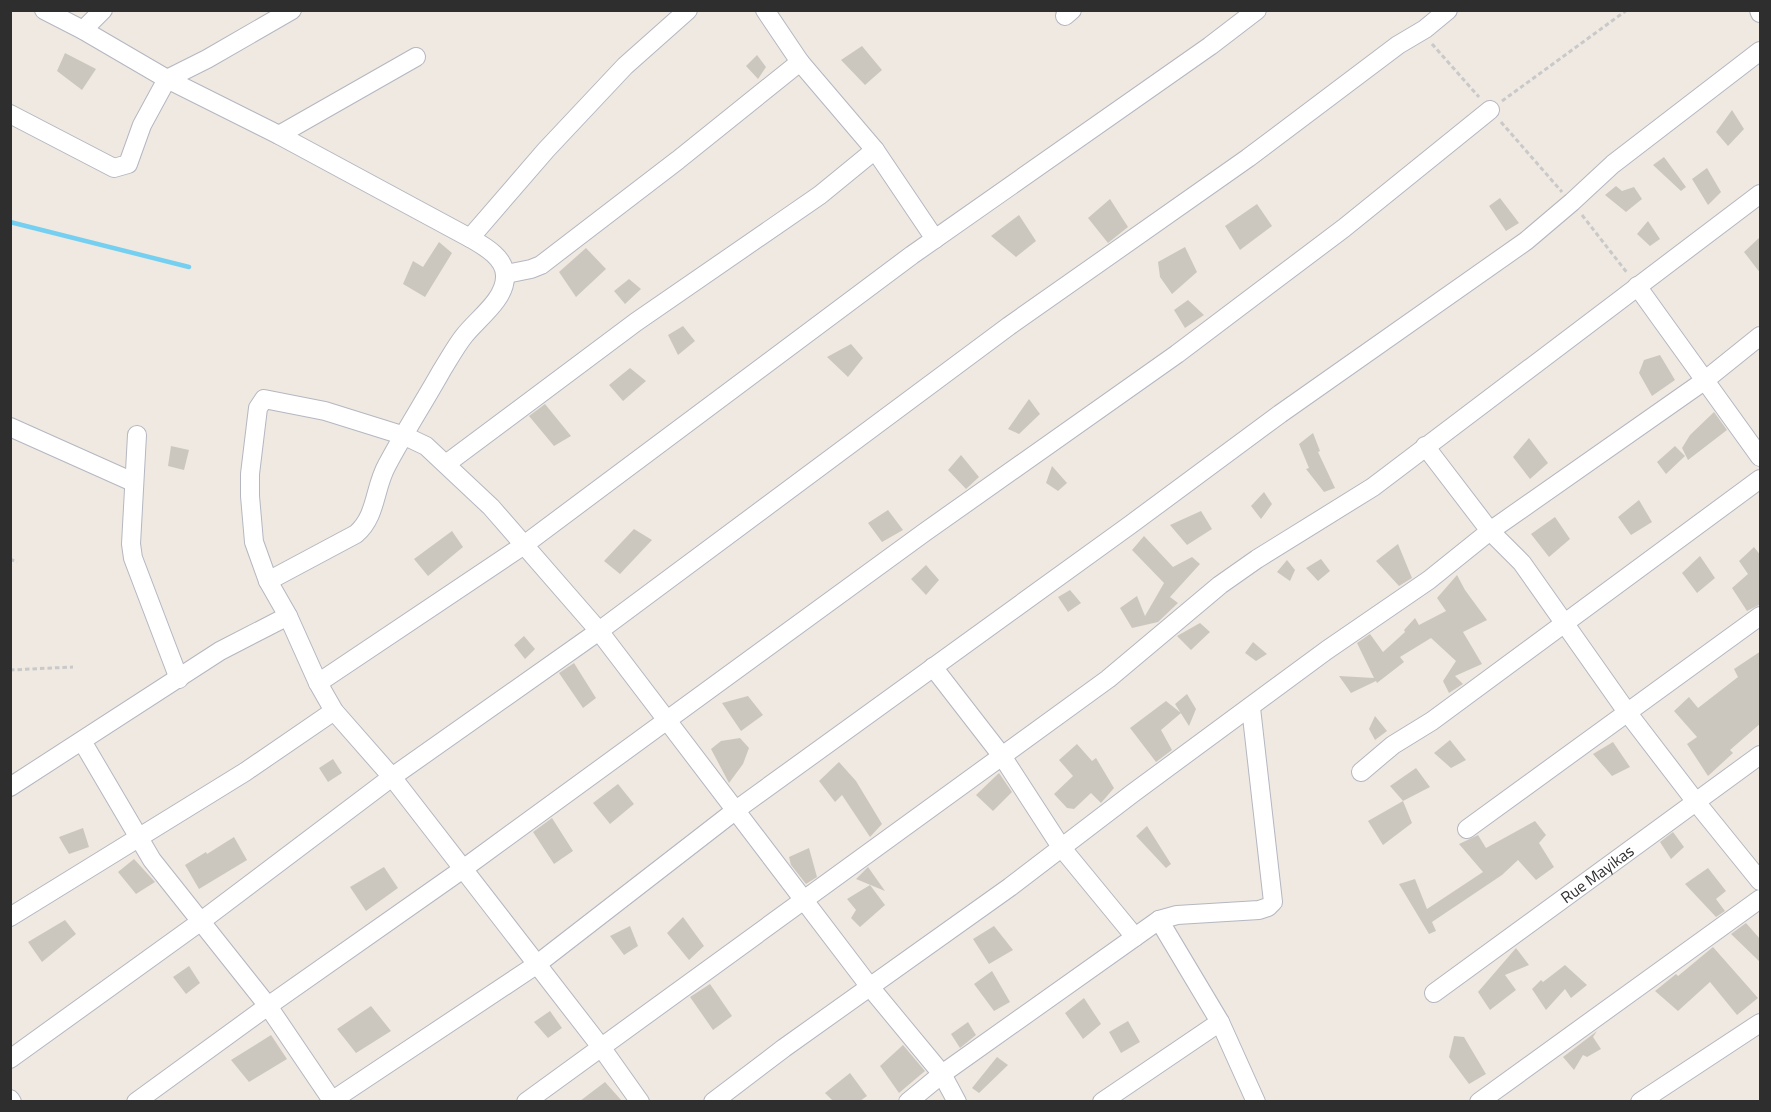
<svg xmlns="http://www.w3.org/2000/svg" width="1771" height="1112" viewBox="0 0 1771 1112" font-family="'Titillium Web',sans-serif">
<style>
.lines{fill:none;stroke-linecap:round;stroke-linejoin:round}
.stream{stroke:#75cff0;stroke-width:4.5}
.building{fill:#cbc7bf}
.minor-casing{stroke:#b4b7c1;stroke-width:20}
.path{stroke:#c9c9c9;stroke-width:3;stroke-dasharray:4.5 3;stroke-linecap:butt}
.minor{stroke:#fff;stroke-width:18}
.labels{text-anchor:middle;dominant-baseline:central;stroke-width:4.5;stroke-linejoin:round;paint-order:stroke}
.street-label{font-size:16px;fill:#2e2e2e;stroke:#fff}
</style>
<rect width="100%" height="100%" fill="#efe9e1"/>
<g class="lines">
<path class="stream" d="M 10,222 L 189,267"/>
</g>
<path class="building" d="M 862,46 L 882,70 L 865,85 L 841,60 Z
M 65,53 L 96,69 L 82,90 L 57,71 Z
M 757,55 L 766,67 L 758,79 L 746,66 Z
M 1732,110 L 1744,129 L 1728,146 L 1716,132 Z
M 1664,157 L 1686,187 L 1681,191 L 1653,165 Z
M 1707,168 L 1721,192 L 1708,205 L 1692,179 Z
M 1616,186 L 1622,191 L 1634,187 L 1642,199 L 1626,212 L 1605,195 Z
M 1500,198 L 1519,223 L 1506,231 L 1489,206 Z
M 1110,199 L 1128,227 L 1108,243 L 1088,218 Z
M 1257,204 L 1272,226 L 1240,250 L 1225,226 Z
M 1019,215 L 1036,241 L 1016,257 L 991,236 Z
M 1648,221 L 1660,239 L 1650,246 L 1637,234 Z
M 1761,236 L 1761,274 L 1744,252 Z
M 439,242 L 452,253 L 425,297 L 403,284 L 413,261 L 423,267 Z
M 1185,247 L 1197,272 L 1172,294 L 1160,277 L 1158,262 Z
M 586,248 L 606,269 L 576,297 L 559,272 Z
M 629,279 L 641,289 L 625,304 L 614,291 Z
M 1188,300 L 1204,315 L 1185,328 L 1174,310 Z
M 683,326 L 695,341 L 678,355 L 668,335 Z
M 851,344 L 863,358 L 848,377 L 827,357 Z
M 1660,355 L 1675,380 L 1652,396 L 1639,373 L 1644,360 Z
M 630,368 L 646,381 L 623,401 L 609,385 Z
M 1029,399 L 1040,414 L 1019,434 L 1008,429 Z
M 545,404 L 571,436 L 554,446 L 529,416 Z
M 1714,412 L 1727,430 L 1688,460 L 1682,448 L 1690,435 Z
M 1313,433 L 1320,451 L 1318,452 L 1335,488 L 1324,492 L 1306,469 L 1309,468 L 1299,444 Z
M 1529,438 L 1548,463 L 1530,479 L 1513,457 Z
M 171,446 L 189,450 L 184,470 L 168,466 Z
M 1675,446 L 1685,456 L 1666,474 L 1657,462 Z
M 961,455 L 979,477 L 966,489 L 948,470 Z
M 1052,466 L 1067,483 L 1058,491 L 1046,483 Z
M 1264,492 L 1272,504 L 1261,519 L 1251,506 Z
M 1639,500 L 1652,522 L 1631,535 L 1618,517 Z
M 888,510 L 903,530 L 882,542 L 868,523 Z
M 1201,511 L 1212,529 L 1187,545 L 1170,525 Z
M 1555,517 L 1570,539 L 1549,557 L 1531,534 Z
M 634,529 L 652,540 L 620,574 L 604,561 Z
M 452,531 L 463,547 L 428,576 L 414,559 Z
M 1144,536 L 1173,567 L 1192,557 L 1200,564 L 1170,597 L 1178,603 L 1158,622 L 1132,628 L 1120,608 L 1137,596 L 1145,616 L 1164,583 L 1132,550 Z
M 1398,544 L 1412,578 L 1399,586 L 1376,561 Z
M 1754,547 L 1761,556 L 1761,604 L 1747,611 L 1732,588 L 1748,574 L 1739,561 Z
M 1700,556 L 1715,578 L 1697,593 L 1682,573 Z
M 1321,559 L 1330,571 L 1318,581 L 1306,568 Z
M 1287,560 L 1295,570 L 1290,581 L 1277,572 Z
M 926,565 L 939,580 L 926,595 L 911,579 Z
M 1457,575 L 1465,590 L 1487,620 L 1463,632 L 1482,664 L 1455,676 L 1463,684 L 1449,693 L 1443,681 L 1456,661 L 1431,638 L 1400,657 L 1404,662 L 1377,683 L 1376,681 L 1351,693 L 1339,676 L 1374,678 L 1357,643 L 1370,634 L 1383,652 L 1405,632 L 1404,630 L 1415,618 L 1419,625 L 1446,611 L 1437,598 Z
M 1070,590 L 1081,603 L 1068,612 L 1058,597 Z
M 1200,623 L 1210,632 L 1191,650 L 1177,636 Z
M 524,636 L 535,649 L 525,659 L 514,645 Z
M 1253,642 L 1267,654 L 1256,661 L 1245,653 Z
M 1761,651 L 1761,723 L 1730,750 L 1733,753 L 1708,776 L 1687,744 L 1697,737 L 1674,711 L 1689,697 L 1698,708 L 1738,677 L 1734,669 Z
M 574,663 L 596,698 L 583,708 L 559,673 Z
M 1187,694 L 1196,709 L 1189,726 L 1175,704 Z
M 748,696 L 763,715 L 741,731 L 722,703 Z
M 1166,701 L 1181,713 L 1161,730 L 1172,750 L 1156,762 L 1130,728 Z
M 1375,716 L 1387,731 L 1375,740 L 1369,729 Z
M 740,738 L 749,748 L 743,764 L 729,783 L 711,749 L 721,741 Z
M 1450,740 L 1466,760 L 1451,768 L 1434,753 Z
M 1613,742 L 1630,767 L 1612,776 L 1593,754 Z
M 1077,744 L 1092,761 L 1096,758 L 1114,788 L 1101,803 L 1091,793 L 1074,809 L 1067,808 L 1054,794 L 1073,776 L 1059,760 Z
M 333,759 L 342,773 L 328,782 L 319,768 Z
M 839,762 L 856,781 L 882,824 L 870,837 L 842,795 L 835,802 L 819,781 Z
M 1416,768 L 1430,787 L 1403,801 L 1390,786 Z
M 999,773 L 1012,792 L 993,811 L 976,795 Z
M 618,784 L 634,804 L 610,824 L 593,803 Z
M 1403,801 L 1412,823 L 1383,845 L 1368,821 Z
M 552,818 L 573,851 L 554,864 L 533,832 Z
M 1535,821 L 1546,835 L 1539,843 L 1554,867 L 1536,880 L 1518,860 L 1502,875 L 1432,922 L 1436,931 L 1429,934 L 1399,884 L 1415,879 L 1427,909 L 1483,872 L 1459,844 L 1478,835 L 1486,848 Z
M 1147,826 L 1171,864 L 1166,868 L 1136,836 Z
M 83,828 L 89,847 L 69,854 L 59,837 Z
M 1673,832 L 1684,847 L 1671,859 L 1660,842 Z
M 234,837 L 247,860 L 199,889 L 185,865 L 206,852 L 207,854 Z
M 809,848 L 817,877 L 806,884 L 791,865 L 789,857 Z
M 134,859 L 155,882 L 136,894 L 118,872 Z
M 384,867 L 398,888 L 366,911 L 350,887 Z
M 868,867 L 885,891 L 856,879 Z
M 1708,868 L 1726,891 L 1716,899 L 1725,911 L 1716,917 L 1685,884 Z
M 870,885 L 885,905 L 860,927 L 851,918 L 856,910 L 847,899 Z
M 683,917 L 704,946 L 689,960 L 667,933 Z
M 65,920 L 76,934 L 42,962 L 28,942 Z
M 1746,923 L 1761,940 L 1761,963 L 1731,934 Z
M 630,926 L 638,946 L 624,955 L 610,936 Z
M 994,926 L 1013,950 L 989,964 L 973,939 Z
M 1713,947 L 1758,998 L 1737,1015 L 1710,982 L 1678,1011 L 1655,991 L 1676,974 L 1678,976 Z
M 1516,948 L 1529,965 L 1505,975 L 1516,990 L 1490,1010 L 1478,992 Z
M 1565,965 L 1587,985 L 1571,998 L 1565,989 L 1546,1010 L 1532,989 L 1541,980 L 1543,982 Z
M 189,966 L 200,983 L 186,994 L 173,977 Z
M 992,971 L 1010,1002 L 994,1011 L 974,984 Z
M 710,984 L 732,1016 L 713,1030 L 690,997 Z
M 1084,998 L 1101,1024 L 1083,1039 L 1065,1013 Z
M 371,1006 L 391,1031 L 356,1053 L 337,1029 Z
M 550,1011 L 562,1028 L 548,1038 L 534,1022 Z
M 1128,1021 L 1140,1042 L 1121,1053 L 1109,1032 Z
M 968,1022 L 976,1035 L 960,1048 L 951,1034 Z
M 1597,1031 L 1593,1037 L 1601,1049 L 1587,1057 L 1583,1055 L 1574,1070 L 1563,1057 Z
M 271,1035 L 287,1059 L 249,1082 L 231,1060 Z
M 1454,1036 L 1464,1037 L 1486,1074 L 1469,1084 L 1449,1057 Z
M 903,1045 L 925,1071 L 899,1093 L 880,1066 Z
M 997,1057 L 1008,1065 L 979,1093 L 972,1088 Z
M 850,1073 L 867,1096 L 860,1101 L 833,1101 L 825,1093 Z
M 605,1082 L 622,1101 L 580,1101 Z"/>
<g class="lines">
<defs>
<g id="minor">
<path d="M 44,10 L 83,30 L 167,79 L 279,135 L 470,238 C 484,246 506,258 505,277 C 505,300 477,319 464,336 C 456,346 449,359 442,370 C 424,402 404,433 387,465 C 374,488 377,516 356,534 L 268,581"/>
<path d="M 765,10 L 800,62 L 875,150 L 935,239"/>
<path d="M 1759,10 L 1760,13"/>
<path d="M 1065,16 L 1072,10"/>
<path d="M 83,30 L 103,10"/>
<path d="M 10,114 L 114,168 L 128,164 L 142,125 L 167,79 L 207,59 L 292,10"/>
<path d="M 279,135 L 416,57"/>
<path d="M 470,238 L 546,150 L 625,66 L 688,10"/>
<path d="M 506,274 L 531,269 L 541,265 L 678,160 L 800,62"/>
<path d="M 1637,286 L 1760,457"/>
<path d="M 10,427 L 133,482"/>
<path d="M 137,435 L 131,544 L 133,558 L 179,679"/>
<path d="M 1425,446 L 1490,531 L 1522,563 L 1627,712 L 1696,802 L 1760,881"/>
<path d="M 446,464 L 636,322 L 820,195 L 875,150"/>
<path d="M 933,667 L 1002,756 L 1061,847 L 1135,937"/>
<path d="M 318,683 L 524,545 L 912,255 L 1210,46 L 1257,10"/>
<path d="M 82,741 L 152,860 L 268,1006 L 333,1102"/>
<path d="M 1361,772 L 1393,745 L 1432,721 L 1760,479"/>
<path d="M 10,787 L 220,651 L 288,616"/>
<path d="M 1467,829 L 1760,616"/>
<path d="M 10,917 L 245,772 L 334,711"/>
<path d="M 1159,920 L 1220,1022 L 1256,1102"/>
<path id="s1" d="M 1434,993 L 1760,755"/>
<path d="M 10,1059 L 200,922 L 392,777 L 599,631 L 1009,326 L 1248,158 L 1398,45 L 1425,29 L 1448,10"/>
<path d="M 10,1099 L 12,1102"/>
<path d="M 136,1102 L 268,1006 L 463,869 L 925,532 L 1177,354 L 1344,228 L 1490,110"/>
<path d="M 330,1102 L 536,965 L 736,810 L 1130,525 L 1280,414 L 1526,241 L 1572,202 L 1613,164 L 1760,51"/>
<path d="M 526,1102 L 1108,679 L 1220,585 L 1257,559 L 1373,487 L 1760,194"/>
<path d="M 640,1102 L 601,1047 L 392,777 L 334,711 L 318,683 L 288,616 L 268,581 L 254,542 L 250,496 L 250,474 L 258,408 L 264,399 L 325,411 L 405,436 L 426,446 L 491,507 L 599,631 L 870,987 L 942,1074 L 957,1102"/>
<path d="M 713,1102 L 784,1048 L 1010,887 L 1133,793 L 1327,650 L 1429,580 L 1490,531 L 1704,381 L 1760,336"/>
<path d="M 908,1102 L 942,1074 L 1159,920 L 1177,915 L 1259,910 L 1268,907 L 1273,902 L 1251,708"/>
<path d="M 1102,1102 L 1220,1022"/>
<path d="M 1479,1102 L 1760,899"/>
<path d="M 1640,1102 L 1760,1023"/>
</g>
</defs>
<use href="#minor" class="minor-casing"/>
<path class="path" d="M 1432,44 L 1479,97
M 1502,101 L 1627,10
M 1501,122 L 1562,192
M 1582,215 L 1628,274
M 10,559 L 17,562
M 10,670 L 73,667"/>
<use href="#minor" class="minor"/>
</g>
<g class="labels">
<g class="street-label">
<text stroke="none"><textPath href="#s1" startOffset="202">Rue Mayikas</textPath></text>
</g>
</g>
<rect width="1771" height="1112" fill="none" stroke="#2e2e2e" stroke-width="24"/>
</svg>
